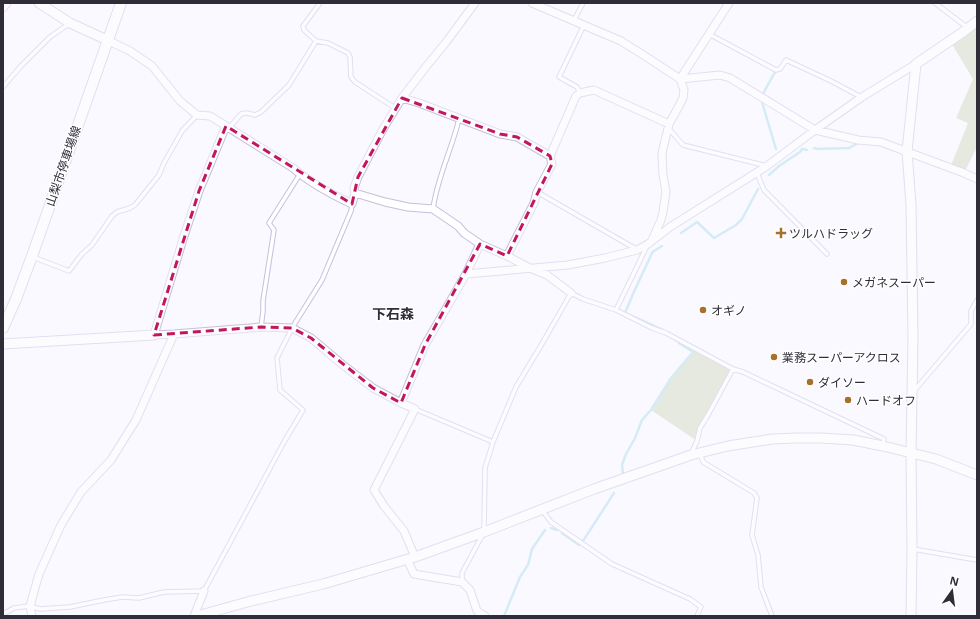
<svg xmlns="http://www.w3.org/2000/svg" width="980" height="619" viewBox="0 0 980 619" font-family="'Open Sans','Noto Sans JP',sans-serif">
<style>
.green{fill:#ced4b9}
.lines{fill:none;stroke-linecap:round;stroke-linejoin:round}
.stream{stroke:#a8d9e9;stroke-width:2.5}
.service-casing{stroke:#c5bfdd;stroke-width:5.5}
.minor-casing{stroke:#c5bfdd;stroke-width:9}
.tertiary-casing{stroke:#c5bfdd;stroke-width:11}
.secondary-casing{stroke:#c5bfdd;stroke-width:12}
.service{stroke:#fff;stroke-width:3.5}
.minor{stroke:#fff;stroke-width:7}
.tertiary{stroke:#fff;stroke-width:9}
.secondary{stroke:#fff;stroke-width:10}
.marked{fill:none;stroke:#c2185b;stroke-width:3;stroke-dasharray:8 5;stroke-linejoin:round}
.poi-dot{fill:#a7702b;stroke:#fff;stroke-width:1.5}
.labels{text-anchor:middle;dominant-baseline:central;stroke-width:3;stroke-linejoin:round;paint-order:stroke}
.street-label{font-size:12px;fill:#302d39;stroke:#fff}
.poi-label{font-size:12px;fill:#302d39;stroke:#fff;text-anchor:start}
.quarter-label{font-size:14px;font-weight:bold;fill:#302d39;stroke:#fff}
</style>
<rect width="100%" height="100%" fill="#faf9ff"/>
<path class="green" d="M 977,21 L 977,147 L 964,173 L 950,168 L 968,123 L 956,118 L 973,79 L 950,41 Z
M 695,349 L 733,369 L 700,428 L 697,441 L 651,410 L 671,378 Z"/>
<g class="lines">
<path class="stream" d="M 763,94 L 775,72
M 762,102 L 776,149
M 814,148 L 818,149 L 849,148 L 858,143
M 769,175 L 779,166 L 800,152 L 802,149 L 807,150
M 681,233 L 697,222 L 714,238 L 736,225 L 742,219 L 758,189
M 662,246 L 654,251 L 652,253 L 633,294 L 625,313 L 663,330
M 623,474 L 622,465 L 626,454 L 635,438 L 642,420 L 651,410 L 671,378 L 693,352 L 679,343
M 551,528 L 557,530
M 562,533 L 579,545
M 583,541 L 614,493
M 504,616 L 520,577 L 528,565 L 532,549 L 545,530"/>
<defs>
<path id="service" d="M 935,3 L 968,28
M 574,20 L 583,3
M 709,34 L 776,70 L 780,69 L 786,60 L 831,81 L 861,97
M 316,41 L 328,43 L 348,53 L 350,57 L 351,77 L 355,82 L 395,108
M 3,87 L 21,66 L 50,37 L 70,23
M 580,93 L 577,87 L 559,77 L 584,25
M 229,128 L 241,114 L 247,113 L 255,115 L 261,112 L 289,85 L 316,41 L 304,30 L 303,26 L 320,3
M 669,129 L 683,145 L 767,166
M 757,173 L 764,190 L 827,254
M 537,192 L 636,249
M 433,209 C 437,178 452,149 459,119
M 33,257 L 69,271 L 82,254 L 92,245 L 112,216 L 117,212 L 130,208 L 135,205 L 159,175 L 164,163 L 182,131 L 197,115
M 616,310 L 647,246
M 261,327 L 263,311 L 263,301 L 274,230 L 269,223 L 300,174
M 733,369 L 743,372 L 781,390 L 884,439 L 883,446
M 914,391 L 971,324 L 971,311 L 977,300
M 415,409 L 493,442
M 700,453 L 703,462 L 754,493 L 757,498 L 752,535 L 758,555 L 761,587 L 772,616
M 542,510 L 551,522 L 612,564 L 690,599 L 701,607 L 697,616
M 913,549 L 977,560
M 462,582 L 462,573 L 484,532 L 485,468 L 493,442 L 516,387 L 543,342 L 571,293 L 583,299 L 616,310 L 652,328 L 666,333 L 733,369 L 708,415 L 700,428 L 697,441 L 691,454
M 3,614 L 14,608 L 30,606 L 40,609 L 70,607 L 104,600 L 122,597 L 139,598 L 164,592 L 204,591 L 284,442 L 303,410 L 280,390 L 277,358 L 292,328 L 322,280 L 351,211 L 352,204"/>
<path id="minor" d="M 532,3 L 621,41 L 645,56 L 680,79 L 684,90 L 683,98 L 679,106 L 669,124 L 662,153 L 663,175 L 666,192 L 663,212 L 661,220 L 652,240
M 3,8 L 7,3
M 107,40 L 130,51 L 152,66 L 180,101 L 197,115 L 210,116 L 293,168 C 309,182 333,195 352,204 L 355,193 L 354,188 L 358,177 L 383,129 L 402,98 L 425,68 L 447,41 L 475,3
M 680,79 L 720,75 L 730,78 L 815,130 L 858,140 L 881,142 L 964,173 L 977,179
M 680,79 L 729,3
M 402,98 L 419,103 L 500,134 L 517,137 L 550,156
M 226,126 L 199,191 L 184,236 L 154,335 L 174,334 L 261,327 L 292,328 L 311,338 L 343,365 L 373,388 L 401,403 L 415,409 L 374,490 L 384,506 L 404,531 L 415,557
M 355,193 L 385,202 L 408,207 L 433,209 L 458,226 L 464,233 L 480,244 L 507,256 L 530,268 L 547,275 L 571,293
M 507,256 L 534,203 L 537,192 L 552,164 L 550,156 L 576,96 L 580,93 L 594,90 L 669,124
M 466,274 L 480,244
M 401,403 L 425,345 L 466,274 L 568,265 L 605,258 L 637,250 L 648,244 L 670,227 L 767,166 L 815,130 L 862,97 L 916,64
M 407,559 L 414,574 L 462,582 L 470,590 L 477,611 L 485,616
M 32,616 L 30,606 L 39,574 L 61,525 L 81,492 L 111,460 L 136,420 L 174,334
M 194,616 L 204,591"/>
<path id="tertiary" d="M 39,3 L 70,23 L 107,40
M 3,344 L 154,335
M 197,616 L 251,601 L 323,584 L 415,557 L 484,532 L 594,489 L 691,455 L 728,446 L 772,439 L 796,438 L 821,438 L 853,440 L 883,446 L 936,459 L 977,475
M 911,616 L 912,549 L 911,453 L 913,337 L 911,205 L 907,151 L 916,64 L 963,32 L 977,21"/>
<path id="secondary" d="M 3,328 L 16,299 L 32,256 L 121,3"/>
</defs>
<use href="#service" class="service-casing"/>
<use href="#minor" class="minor-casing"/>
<use href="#tertiary" class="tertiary-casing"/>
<use href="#secondary" class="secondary-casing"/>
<use href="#service" class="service"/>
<use href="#minor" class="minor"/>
<use href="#tertiary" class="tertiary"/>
<use href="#secondary" class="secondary"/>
</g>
<path d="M0 0H980V619H0ZM 402,98 L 500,134 L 517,137 L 550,156 L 552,164 L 507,256 L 480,244 L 425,345 L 401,403 L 373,388 L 311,338 L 292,328 L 261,327 L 154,335 L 199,191 L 226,126 L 352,204 L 358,177 Z" fill="#faf9ff" fill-opacity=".55" fill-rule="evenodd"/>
<path class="marked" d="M 402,98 L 500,134 L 517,137 L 550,156 L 552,164 L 507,256 L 480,244 L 425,345 L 401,403 L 373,388 L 311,338 L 292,328 L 261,327 L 154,335 L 199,191 L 226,126 L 352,204 L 358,177 Z"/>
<g class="poi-dot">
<path d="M779 227h4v4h4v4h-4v4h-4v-4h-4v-4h4z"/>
<circle cx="844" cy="282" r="4"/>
<circle cx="703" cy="310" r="4"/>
<circle cx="774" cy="357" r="4"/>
<circle cx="810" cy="382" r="4"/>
<circle cx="848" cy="400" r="4"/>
</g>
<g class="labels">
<g class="street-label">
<text transform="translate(63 166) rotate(-71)">山梨市停車場線</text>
</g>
<g class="poi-label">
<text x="789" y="233">ツルハドラッグ</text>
<text x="852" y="282">メガネスーパー</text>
<text x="711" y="310">オギノ</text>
<text x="782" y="357">業務スーパーアクロス</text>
<text x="818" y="382">ダイソー</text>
<text x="856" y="400">ハードオフ</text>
</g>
<g class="quarter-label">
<text x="393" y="313">下石森</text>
</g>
</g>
<rect width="980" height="619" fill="none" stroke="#302d39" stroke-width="8"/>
<g transform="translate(952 591) rotate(14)" stroke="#ffffff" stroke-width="3" paint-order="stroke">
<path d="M0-3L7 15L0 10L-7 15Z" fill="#302d39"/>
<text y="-6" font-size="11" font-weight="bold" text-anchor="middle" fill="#302d39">N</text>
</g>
</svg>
